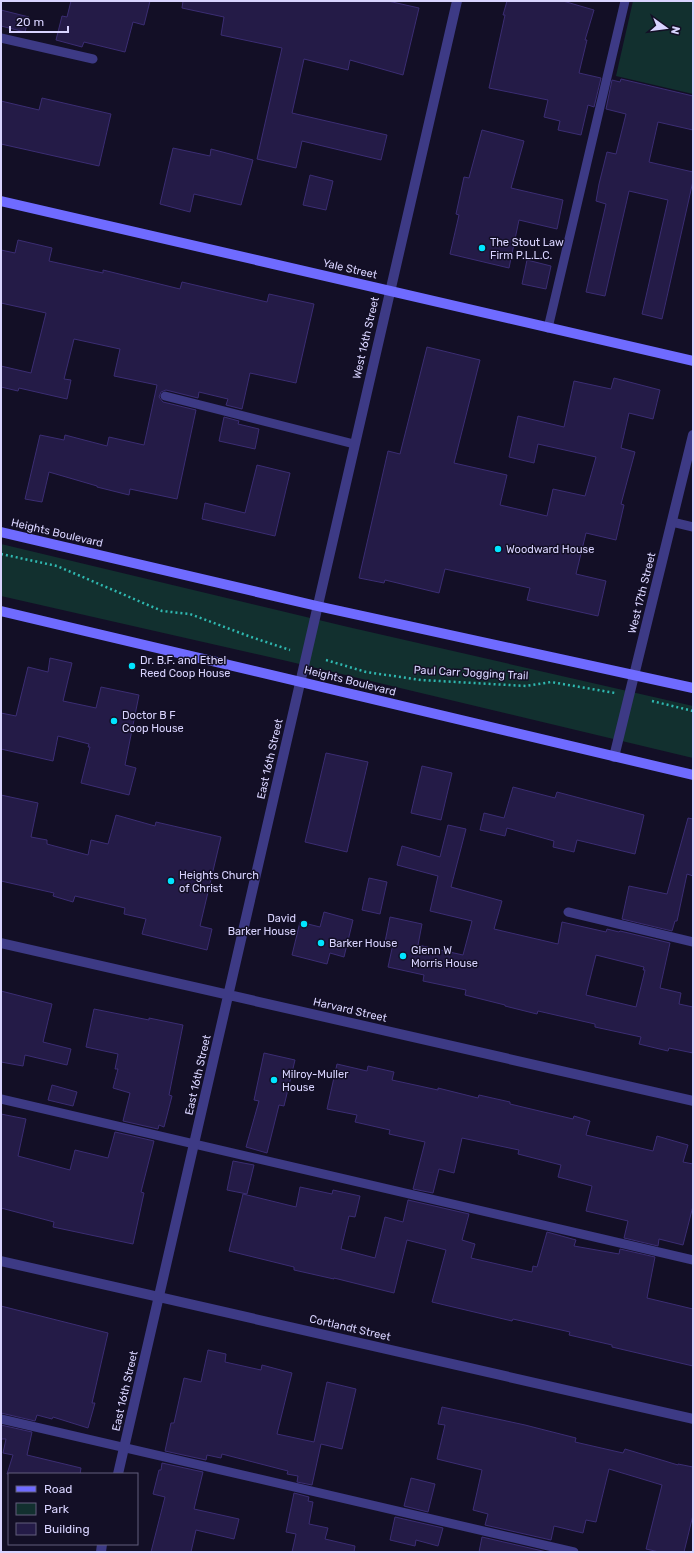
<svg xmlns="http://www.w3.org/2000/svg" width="694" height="1553" viewBox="0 0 694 1553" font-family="Rubik,sans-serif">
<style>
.green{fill:#12302f}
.building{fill:#241b47;stroke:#3b2d73;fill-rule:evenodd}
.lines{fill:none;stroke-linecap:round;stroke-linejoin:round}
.path{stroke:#2fb8b0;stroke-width:2.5;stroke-dasharray:2 3;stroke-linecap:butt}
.service{stroke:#3d3a85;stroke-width:9}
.minor{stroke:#3d3a85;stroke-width:10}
.secondary{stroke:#6f6bff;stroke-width:10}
.poi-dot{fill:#00e5ff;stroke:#130f26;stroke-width:1.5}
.labels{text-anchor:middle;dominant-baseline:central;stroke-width:3;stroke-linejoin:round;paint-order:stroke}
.poi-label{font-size:11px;fill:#d9d4ff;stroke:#130f26;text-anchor:start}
.street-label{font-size:11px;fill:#d9d4ff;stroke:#130f26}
</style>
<rect width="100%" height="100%" fill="#130f26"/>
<path class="green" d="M 633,1 L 693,1 L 693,94 L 616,76 Z
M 1,544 L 348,627 L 693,706 L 693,758 L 287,661 L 1,596 Z"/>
<path class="building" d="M 71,1 L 150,1 L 144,25 L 133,22 L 125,52 L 84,42 L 82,47 L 56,40 L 62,16 L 67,17 Z
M 183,1 L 388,1 L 419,8 L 403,75 L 350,60 L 348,70 L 304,59 L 292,113 L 387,135 L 381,160 L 302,141 L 296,168 L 257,159 L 282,48 L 221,35 L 224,17 L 182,8 Z
M 507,1 L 563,1 L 594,10 L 585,40 L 587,40 L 579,73 L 601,78 L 594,107 L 588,105 L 581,135 L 558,130 L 560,121 L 544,117 L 548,100 L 489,88 L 505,15 L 503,15 Z
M 1,10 L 29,17 L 25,32 L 1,26 Z
M 621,79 L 693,96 L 693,130 L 658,122 L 649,162 L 693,172 L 693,181 L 662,319 L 642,314 L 668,200 L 629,191 L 605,296 L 586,292 L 606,204 L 596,201 L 599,184 L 607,152 L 616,154 L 626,114 L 606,109 L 612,80 L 620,82 Z
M 42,98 L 111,114 L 99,166 L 1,144 L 1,101 L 39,110 Z
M 482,130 L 524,141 L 511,188 L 563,200 L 557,229 L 519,220 L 509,268 L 450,254 L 459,215 L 456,214 L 464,177 L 469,178 Z
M 173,148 L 210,156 L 211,149 L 253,160 L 241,205 L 194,194 L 190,212 L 160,204 Z
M 310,175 L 333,181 L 326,210 L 303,205 Z
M 18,240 L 52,248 L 49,261 L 103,273 L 103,270 L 180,289 L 182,282 L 267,302 L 269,294 L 314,304 L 296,383 L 250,373 L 242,409 L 226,405 L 228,399 L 199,392 L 198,398 L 166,390 L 161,392 L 159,397 L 163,402 L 196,410 L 177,499 L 130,489 L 129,495 L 97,487 L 97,486 L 49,472 L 42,502 L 25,499 L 40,435 L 64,440 L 65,435 L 107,446 L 109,437 L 144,445 L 157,385 L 114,376 L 120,349 L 74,339 L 64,379 L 71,380 L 67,399 L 19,388 L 18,391 L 1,387 L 1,366 L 31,373 L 46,313 L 1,303 L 1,250 L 15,253 Z
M 527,260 L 551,266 L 546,289 L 522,284 Z
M 427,347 L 480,360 L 454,463 L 507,475 L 500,505 L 547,516 L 553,489 L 585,496 L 596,457 L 538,444 L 534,463 L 509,457 L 518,416 L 564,427 L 574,381 L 611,389 L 614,378 L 660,390 L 653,419 L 629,413 L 621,448 L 635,452 L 621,504 L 624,505 L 616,540 L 586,533 L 576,574 L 606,581 L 598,616 L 527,600 L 530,588 L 445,569 L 439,593 L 385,580 L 384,583 L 359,578 L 388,451 L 400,454 Z
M 224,417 L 239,421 L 238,424 L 259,429 L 255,449 L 219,441 Z
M 257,465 L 290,473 L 275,536 L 202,519 L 205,503 L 245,513 Z
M 50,658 L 72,663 L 63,701 L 96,708 L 101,687 L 139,695 L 125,765 L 136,768 L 129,795 L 81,783 L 90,747 L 88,747 L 89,744 L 58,736 L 53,761 L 1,749 L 1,713 L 16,716 L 28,667 L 48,672 Z
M 326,753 L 368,762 L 347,852 L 305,842 Z
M 422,766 L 452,773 L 441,820 L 411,813 Z
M 513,787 L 555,798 L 557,792 L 644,815 L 635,854 L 577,840 L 574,852 L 553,847 L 554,841 L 507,828 L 505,836 L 480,830 L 484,813 L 504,818 Z
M 1,795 L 38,803 L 31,837 L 47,840 L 47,844 L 88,855 L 91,840 L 108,844 L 116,815 L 155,826 L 156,822 L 221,837 L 200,926 L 212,929 L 207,950 L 142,934 L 146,919 L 124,914 L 125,908 L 75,896 L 73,902 L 53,896 L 54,893 L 1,881 Z
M 688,818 L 693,819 L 693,876 L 687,874 L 677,921 L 675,921 L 672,931 L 622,919 L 629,886 L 667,894 Z
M 448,825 L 466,829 L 451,887 L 502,901 L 494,929 L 558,944 L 562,922 L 606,932 L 607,929 L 619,932 L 620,931 L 670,943 L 660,988 L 681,993 L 679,1004 L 693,1007 L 693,1053 L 669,1048 L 668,1051 L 639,1044 L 641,1037 L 595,1027 L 595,1024 L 538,1011 L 537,1014 L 505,1006 L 505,1005 L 465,995 L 466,990 L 423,981 L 424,975 L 388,967 L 393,944 L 385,942 L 390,917 L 422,924 L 418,945 L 463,955 L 472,921 L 430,911 L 438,876 L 397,865 L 402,846 L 440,857 ZM 596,955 L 644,967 L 643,970 L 645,970 L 636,1007 L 586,995 Z
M 369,878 L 387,882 L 380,914 L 362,910 Z
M 324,912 L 353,920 L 344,957 L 330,953 L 327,964 L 292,955 L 300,922 L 320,927 Z
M 1,991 L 52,1004 L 43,1042 L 71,1049 L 67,1065 L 25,1055 L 23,1066 L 1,1062 Z
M 94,1009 L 149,1020 L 149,1018 L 183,1025 L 169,1095 L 172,1096 L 164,1127 L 159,1125 L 158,1129 L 123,1121 L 130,1093 L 113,1088 L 118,1069 L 115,1069 L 118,1054 L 86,1047 Z
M 264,1053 L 295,1060 L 284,1106 L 279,1105 L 267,1153 L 246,1147 L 259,1101 L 254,1100 Z
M 337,1064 L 367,1071 L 368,1066 L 394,1072 L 392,1080 L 438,1090 L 438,1088 L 478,1098 L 479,1095 L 510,1102 L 510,1104 L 573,1119 L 574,1116 L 590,1121 L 586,1135 L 653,1151 L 657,1136 L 688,1145 L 683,1162 L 693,1164 L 693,1206 L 683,1245 L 659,1239 L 658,1246 L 624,1238 L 628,1221 L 586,1211 L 592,1186 L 558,1177 L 561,1165 L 518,1154 L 519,1150 L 462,1138 L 454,1173 L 439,1169 L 433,1193 L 413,1189 L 425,1142 L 389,1134 L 390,1130 L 355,1122 L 357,1115 L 327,1109 Z
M 52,1085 L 77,1092 L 73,1106 L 48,1100 Z
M 1,1114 L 26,1119 L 18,1156 L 70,1170 L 75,1150 L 108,1158 L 115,1132 L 154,1141 L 141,1192 L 144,1193 L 133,1244 L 53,1227 L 54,1222 L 1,1208 Z
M 233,1161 L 254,1165 L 247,1194 L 227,1190 Z
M 300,1187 L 332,1194 L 333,1190 L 360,1196 L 355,1217 L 349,1216 L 341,1249 L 375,1258 L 385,1217 L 403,1222 L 408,1200 L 469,1214 L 462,1240 L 475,1244 L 471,1258 L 532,1272 L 533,1266 L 537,1267 L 547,1232 L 576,1240 L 574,1246 L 619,1254 L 620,1249 L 655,1257 L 647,1298 L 693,1309 L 693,1366 L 612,1347 L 612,1345 L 569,1335 L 570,1332 L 513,1319 L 512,1321 L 432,1302 L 446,1250 L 407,1240 L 394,1293 L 334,1278 L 334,1279 L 294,1270 L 294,1267 L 229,1251 L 243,1194 L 296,1207 Z
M 1,1306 L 108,1333 L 92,1403 L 95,1403 L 88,1428 L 53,1417 L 52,1419 L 37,1415 L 35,1421 L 1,1413 Z
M 208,1350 L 226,1354 L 225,1362 L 261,1370 L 262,1365 L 292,1373 L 277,1434 L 314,1442 L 327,1382 L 356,1389 L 342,1449 L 321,1444 L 312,1485 L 297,1482 L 298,1476 L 287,1474 L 288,1471 L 222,1454 L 221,1458 L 207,1455 L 206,1460 L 165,1451 L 171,1423 L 174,1423 L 184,1378 L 201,1382 Z
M 442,1407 L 525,1425 L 576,1438 L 575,1442 L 623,1453 L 625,1449 L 678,1465 L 678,1464 L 693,1467 L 693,1515 L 684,1552 L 659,1552 L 646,1549 L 662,1485 L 609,1469 L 596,1522 L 586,1520 L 583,1533 L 554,1526 L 551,1540 L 485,1525 L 488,1514 L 473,1510 L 482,1470 L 437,1459 L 445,1425 L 438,1424 Z
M 1,1425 L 32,1432 L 27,1455 L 81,1468 L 80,1474 L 7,1474 L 13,1455 L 3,1453 L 6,1439 L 1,1439 Z
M 162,1463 L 203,1472 L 194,1509 L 239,1519 L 234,1539 L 196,1530 L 191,1552 L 151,1552 L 165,1497 L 153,1494 L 159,1470 L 161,1470 Z
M 411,1478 L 435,1484 L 428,1512 L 404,1506 Z
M 294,1493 L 309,1497 L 308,1501 L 313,1502 L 309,1524 L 328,1528 L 325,1539 L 355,1546 L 354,1552 L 292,1552 L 296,1534 L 286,1532 Z
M 395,1517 L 443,1528 L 438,1546 L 416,1540 L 415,1546 L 390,1540 Z
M 482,1537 L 547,1552 L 479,1552 Z"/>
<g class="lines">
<path class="path" d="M 1,554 L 57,566 L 162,611 L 190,614 L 251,637 L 290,650
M 326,660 L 366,672 L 421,680 L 526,686 L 551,682 L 615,693
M 652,701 L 693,711"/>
<path class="service" d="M 1,38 L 93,59
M 548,328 L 625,1
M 165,396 L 354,444
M 672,522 L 693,527
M 568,912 L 693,942
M 1,1099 L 693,1260
M 1,1419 L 574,1552"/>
<path class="minor" d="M 614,757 L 693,435
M 1,943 L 693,1101
M 1,1261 L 693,1419
M 118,1474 L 457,1
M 101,1552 L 102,1544"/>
<path class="secondary" d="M 1,201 L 693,361
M 1,532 L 317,606 L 693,688
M 1,611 L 693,775"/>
</g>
<g class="poi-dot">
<circle cx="482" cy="248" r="4"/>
<circle cx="498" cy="549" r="4"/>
<circle cx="132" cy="666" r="4"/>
<circle cx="114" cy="721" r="4"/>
<circle cx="171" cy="881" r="4"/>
<circle cx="304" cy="924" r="4"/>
<circle cx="321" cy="943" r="4"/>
<circle cx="403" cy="956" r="4"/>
<circle cx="274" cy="1080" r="4"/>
</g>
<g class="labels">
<g class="poi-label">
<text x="490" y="242">The Stout Law<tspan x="490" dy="13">Firm P.L.L.C.</tspan></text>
<text x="506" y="549">Woodward House</text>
<text x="140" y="660">Dr. B.F. and Ethel<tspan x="140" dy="13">Reed Coop House</tspan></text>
<text x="122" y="715">Doctor B F<tspan x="122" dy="13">Coop House</tspan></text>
<text x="179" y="875">Heights Church<tspan x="179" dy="13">of Christ</tspan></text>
<text x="296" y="918" text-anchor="end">David<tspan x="296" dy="13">Barker House</tspan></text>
<text x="329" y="943">Barker House</text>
<text x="411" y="950">Glenn W<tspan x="411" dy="13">Morris House</tspan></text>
<text x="282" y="1074">Milroy-Muller<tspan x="282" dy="13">House</tspan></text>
</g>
<g class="street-label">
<text transform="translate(350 269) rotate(13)">Yale Street</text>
<text transform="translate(366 338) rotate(-77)">West 16th Street</text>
<text transform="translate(57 533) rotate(13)">Heights Boulevard</text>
<text transform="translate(642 593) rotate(-76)">West 17th Street</text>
<text transform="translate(471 673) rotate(3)">Paul Carr Jogging Trail</text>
<text transform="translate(350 681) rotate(14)">Heights Boulevard</text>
<text transform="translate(270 759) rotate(-77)">East 16th Street</text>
<text transform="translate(350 1010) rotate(13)">Harvard Street</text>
<text transform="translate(198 1075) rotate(-77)">East 16th Street</text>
<text transform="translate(350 1328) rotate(13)">Cortlandt Street</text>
<text transform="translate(125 1391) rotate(-77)">East 16th Street</text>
</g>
</g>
<rect width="694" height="1553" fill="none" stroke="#d9d4ff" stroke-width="4"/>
<rect x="8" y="1473" width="130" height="72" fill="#130f26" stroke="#625e7d"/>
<rect x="16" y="1486" width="20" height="6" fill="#6f6bff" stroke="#625e7d"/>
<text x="44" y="1493" font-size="12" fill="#d9d4ff">Road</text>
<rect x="16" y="1503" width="20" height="12" fill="#12302f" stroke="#625e7d"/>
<text x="44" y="1513" font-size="12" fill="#d9d4ff">Park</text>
<rect x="16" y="1523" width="20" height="12" fill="#241b47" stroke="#625e7d"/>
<text x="44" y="1533" font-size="12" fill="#d9d4ff">Building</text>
<g transform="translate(666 28) rotate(104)" stroke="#130f26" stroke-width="3" paint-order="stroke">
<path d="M0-3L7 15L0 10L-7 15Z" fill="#d9d4ff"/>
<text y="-6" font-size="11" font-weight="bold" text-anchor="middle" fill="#d9d4ff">N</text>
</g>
<path d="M10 26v6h58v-6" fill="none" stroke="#d9d4ff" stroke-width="2"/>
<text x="16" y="26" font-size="12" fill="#d9d4ff" stroke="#130f26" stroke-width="3" paint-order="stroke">20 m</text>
</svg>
